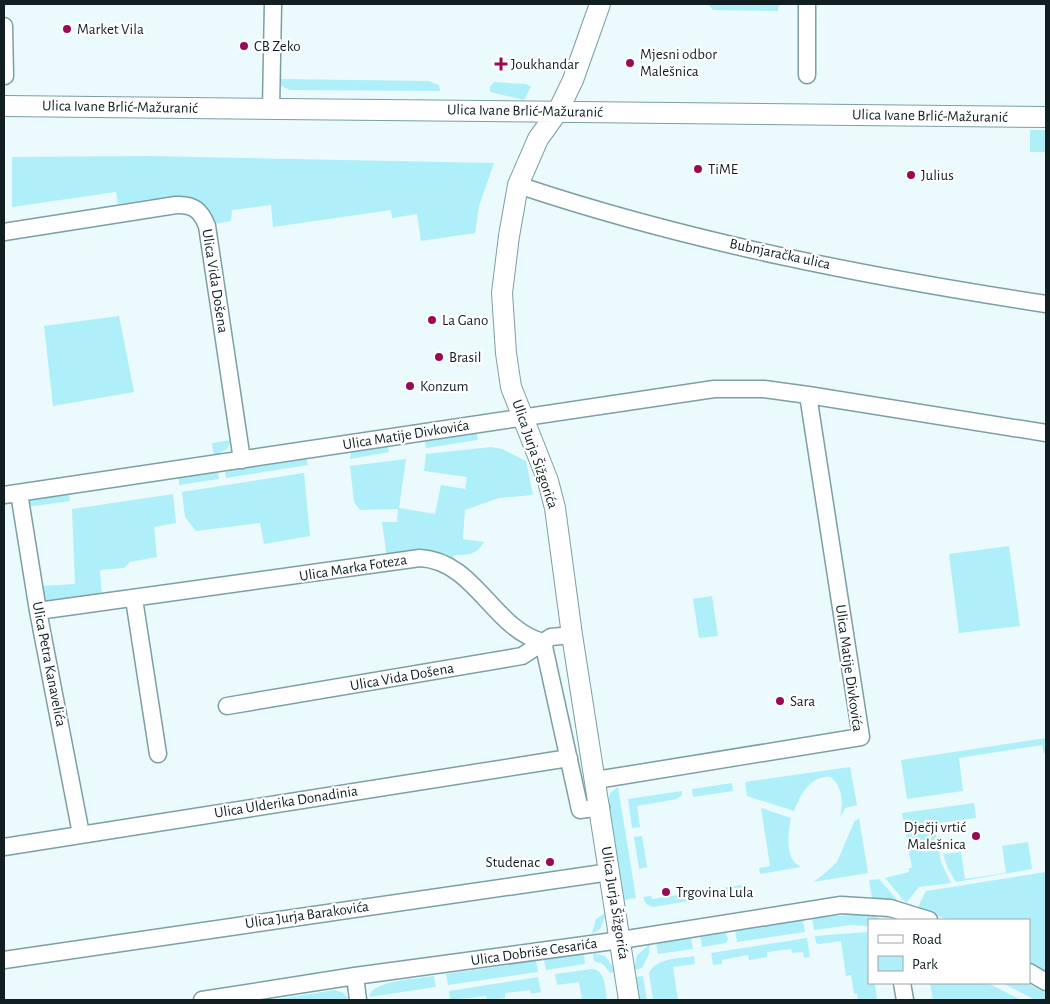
<svg xmlns="http://www.w3.org/2000/svg" width="1050" height="1004" viewBox="0 0 1050 1004" font-family="'Alegreya Sans',sans-serif">
<style>
.green{fill:#aeeff9}
.lines{fill:none;stroke-linecap:round;stroke-linejoin:round}
.minor-casing{stroke:#7b9fa5;stroke-width:19}
.tertiary-casing{stroke:#7b9fa5;stroke-width:22}
.minor{stroke:#fff;stroke-width:16}
.tertiary{stroke:#fff;stroke-width:20}
.poi-dot{fill:#9c0854;stroke:#fff;stroke-width:2}
.labels{text-anchor:middle;dominant-baseline:central;stroke-width:4.5;stroke-linejoin:round;paint-order:stroke}
.poi-label{font-size:15px;fill:#111f22;stroke:#fff;text-anchor:start}
.street-label{font-size:15px;fill:#111f22;stroke:#fff}
</style>
<rect width="100%" height="100%" fill="#ebfafc"/>
<path class="green" d="M 708,4 L 779,4 L 778,11 L 713,10 Z
M 280,79 L 429,81 L 439,85 L 440,91 L 290,90 L 281,86 Z
M 494,82 L 526,84 L 531,87 L 524,100 L 490,92 L 490,87 Z
M 1030,130 L 1046,130 L 1046,152 L 1030,152 Z
M 149,156 L 494,163 L 479,206 L 475,233 L 421,241 L 417,214 L 392,218 L 391,210 L 273,227 L 271,205 L 232,210 L 231,221 L 214,224 C 206,191 178,199 152,201 L 151,199 L 118,204 L 116,192 L 12,207 L 12,157 Z
M 119,316 L 134,392 L 53,406 L 44,326 Z
M 477,433 L 478,440 L 426,448 L 425,441 Z
M 231,440 L 227,449 L 214,456 L 212,443 Z
M 388,447 L 389,452 L 350,459 L 351,452 Z
M 491,447 L 502,449 L 526,461 L 533,495 L 499,498 L 465,510 L 463,539 L 484,542 C 476,555 469,555 454,555 L 453,560 L 387,558 L 382,522 L 397,522 L 398,509 L 360,510 L 354,502 L 350,466 L 406,459 L 399,508 L 435,514 L 441,485 L 465,489 L 467,477 L 424,471 L 426,454 Z
M 306,459 L 308,465 L 226,478 L 225,471 Z
M 218,472 L 219,479 L 179,485 L 179,478 Z
M 304,473 L 310,536 L 264,544 L 260,523 L 196,531 L 185,517 L 182,492 Z
M 69,494 L 70,501 L 27,507 L 26,501 Z
M 173,494 L 176,523 L 154,527 L 157,557 L 130,562 L 124,568 L 100,570 L 102,598 L 47,604 L 41,586 L 75,584 L 72,509 Z
M 1009,546 L 1020,626 L 959,633 L 949,554 Z
M 712,596 L 718,636 L 699,638 L 693,599 Z
M 1046,738 L 1046,753 L 1044,753 L 1042,745 L 959,758 L 963,791 L 907,799 L 901,760 Z
M 850,767 L 857,805 L 845,808 L 840,818 C 843,805 843,785 830,777 C 810,775 800,796 794,811 L 747,796 L 745,782 Z
M 732,783 L 733,791 L 693,797 L 692,789 Z
M 618,787 L 636,898 L 624,900 L 608,804 L 610,793 Z
M 682,791 L 682,795 L 677,799 L 637,806 L 640,827 L 632,828 L 628,799 Z
M 974,803 L 976,818 L 939,823 L 939,828 L 935,828 L 941,862 L 951,883 L 919,887 L 906,903 L 885,878 L 909,872 L 909,868 L 912,868 L 902,813 Z
M 761,808 L 791,818 C 788,834 784,859 801,867 L 760,874 L 759,868 L 770,866 Z
M 859,818 L 868,873 L 813,882 L 824,874 L 837,862 L 854,822 Z
M 642,836 L 647,867 L 639,869 L 634,837 Z
M 1028,842 L 1032,869 L 956,882 L 948,869 L 943,854 L 961,852 L 965,879 L 1006,873 L 1002,846 Z
M 1046,872 L 1046,974 L 1029,965 L 1029,920 L 948,920 L 918,907 L 926,891 Z
M 879,879 L 900,903 L 872,898 L 869,880 Z
M 747,884 L 748,891 L 653,907 L 646,904 L 643,897 L 651,896 L 652,899 Z
M 607,912 L 600,929 L 592,934 L 596,919 Z
M 863,914 L 873,915 L 882,920 L 869,920 L 869,926 L 851,925 L 814,930 L 812,918 Z
M 803,920 L 805,932 L 737,942 L 735,930 Z
M 725,931 L 728,939 L 726,943 L 702,947 L 700,936 Z
M 867,932 L 869,983 L 875,983 L 877,1000 L 858,1000 L 857,994 L 854,994 L 851,975 L 846,976 L 841,941 L 819,944 L 816,943 L 815,936 Z
M 691,937 L 693,949 L 658,954 L 656,943 Z
M 807,938 L 810,957 L 804,958 L 803,952 L 792,953 L 791,949 L 767,952 L 767,957 L 749,960 L 748,955 L 722,960 L 722,964 L 713,965 L 711,953 Z
M 650,944 L 649,954 L 642,968 L 634,970 L 637,955 Z
M 593,953 L 605,956 L 617,972 L 610,973 L 603,964 L 594,961 Z
M 584,954 L 585,964 L 546,970 L 544,960 Z
M 694,956 L 695,964 L 673,967 L 678,1000 L 653,1000 L 649,973 C 657,957 679,959 694,956 Z
M 536,961 L 538,972 L 448,985 L 446,974 Z
M 592,969 C 606,970 605,989 607,1000 L 582,1000 L 579,982 L 557,985 L 555,974 Z
M 434,976 L 436,987 L 369,997 C 372,980 418,979 434,976 Z
M 643,976 L 647,1000 L 639,1000 L 636,977 Z
M 538,977 L 541,992 L 531,994 L 530,990 L 505,993 L 505,998 L 487,1000 L 486,996 L 450,1000 L 449,991 Z
M 930,983 L 988,983 L 1021,1000 L 933,1000 Z
M 1003,983 L 1027,983 L 1046,993 L 1046,1000 L 1035,1000 Z
M 335,990 L 344,993 L 349,1000 L 272,1000 Z"/>
<g class="lines">
<defs>
<path id="minor" d="M 4,26 L 5,76
M 807,75 L 807,4
M 271,109 L 273,4
M 518,185 C 688,242 869,277 1046,304
M 4,232 L 176,205 C 194,204 201,211 207,226 L 242,460
M 808,395 L 1046,433
M 19,493 L 38,611 L 81,834
M 4,495 L 714,389 L 764,389 L 808,395 L 861,737 L 596,780
M 134,599 L 158,754
M 38,611 L 420,558 C 475,561 493,629 543,642
M 543,642 L 580,810 L 601,807
M 227,706 L 522,656 L 551,637 L 572,635
M 4,847 L 569,758
M 4,960 L 610,872
M 1029,972 L 1046,982
M 355,976 L 358,1000
M 902,983 L 905,1000
M 202,1000 L 355,976 L 621,940 L 841,905 L 890,908 L 929,920"/>
<path id="tertiary" d="M 600,4 L 573,80 L 558,111 L 538,139 L 518,185 L 509,236 L 502,293 L 506,353 L 511,387 L 548,481 L 555,508 L 572,635 L 629,1000
M 4,106 L 1046,117"/>
</defs>
<use href="#minor" class="minor-casing"/>
<use href="#tertiary" class="tertiary-casing"/>
<use href="#minor" class="minor"/>
<use href="#tertiary" class="tertiary"/>
</g>
<g class="poi-dot">
<circle cx="67" cy="29" r="5"/>
<circle cx="244" cy="46" r="5"/>
<circle cx="630" cy="63" r="5"/>
<path d="M498.5 56.5h5v5h5v5h-5v5h-5v-5h-5v-5h5z"/>
<circle cx="698" cy="169" r="5"/>
<circle cx="911" cy="175" r="5"/>
<circle cx="432" cy="320" r="5"/>
<circle cx="439" cy="357" r="5"/>
<circle cx="410" cy="386" r="5"/>
<circle cx="780" cy="701" r="5"/>
<circle cx="976" cy="836" r="5"/>
<circle cx="550" cy="862" r="5"/>
<circle cx="666" cy="892" r="5"/>
</g>
<g class="labels">
<g class="poi-label">
<text x="77" y="29">Market Vila</text>
<text x="254" y="46">CB Zeko</text>
<text x="640" y="54">Mjesni odbor<tspan x="640" dy="17">Malešnica</tspan></text>
<text x="511" y="64">Joukhandar</text>
<text x="708" y="169">TiME</text>
<text x="921" y="175">Julius</text>
<text x="442" y="320">La Gano</text>
<text x="449" y="357">Brasil</text>
<text x="420" y="386">Konzum</text>
<text x="790" y="701">Sara</text>
<text x="966" y="827" text-anchor="end">Dječji vrtić<tspan x="966" dy="17">Malešnica</tspan></text>
<text x="540" y="862" text-anchor="end">Studenac</text>
<text x="676" y="892">Trgovina Lula</text>
</g>
<g class="street-label">
<text transform="translate(120 107) rotate(1)">Ulica Ivane Brlić-Mažuranić</text>
<text transform="translate(525 111) rotate(1)">Ulica Ivane Brlić-Mažuranić</text>
<text transform="translate(930 116) rotate(1)">Ulica Ivane Brlić-Mažuranić</text>
<text transform="translate(780 254) rotate(12)">Bubnjaračka ulica</text>
<text transform="translate(215 281) rotate(81)">Ulica Vida Došena</text>
<text transform="translate(406 435) rotate(-9)">Ulica Matije Divkovića</text>
<text transform="translate(535 454) rotate(71)">Ulica Jurja Šižgorića</text>
<text transform="translate(353 568) rotate(-9)">Ulica Marka Foteza</text>
<text transform="translate(49 664) rotate(79)">Ulica Petra Kanavelića</text>
<text transform="translate(849 668) rotate(82)">Ulica Matije Divkovića</text>
<text transform="translate(402 677) rotate(-10)">Ulica Vida Došena</text>
<text transform="translate(286 802) rotate(-9)">Ulica Ulderika Donadinia</text>
<text transform="translate(615 903) rotate(81)">Ulica Jurja Šižgorića</text>
<text transform="translate(307 915) rotate(-8)">Ulica Jurja Barakovića</text>
<text transform="translate(534 952) rotate(-8)">Ulica Dobriše Cesarića</text>
</g>
</g>
<rect width="1050" height="1004" fill="none" stroke="#111f22" stroke-width="10"/>
<rect x="868" y="919" width="162" height="65" fill="#ffffff" stroke="#a0a5a7"/>
<rect x="878" y="935" width="25" height="8" fill="#ffffff" stroke="#a0a5a7"/>
<text x="912" y="944" font-size="15" fill="#111f22">Road</text>
<rect x="878" y="956" width="25" height="15" fill="#aeeff9" stroke="#a0a5a7"/>
<text x="912" y="969" font-size="15" fill="#111f22">Park</text>
</svg>
